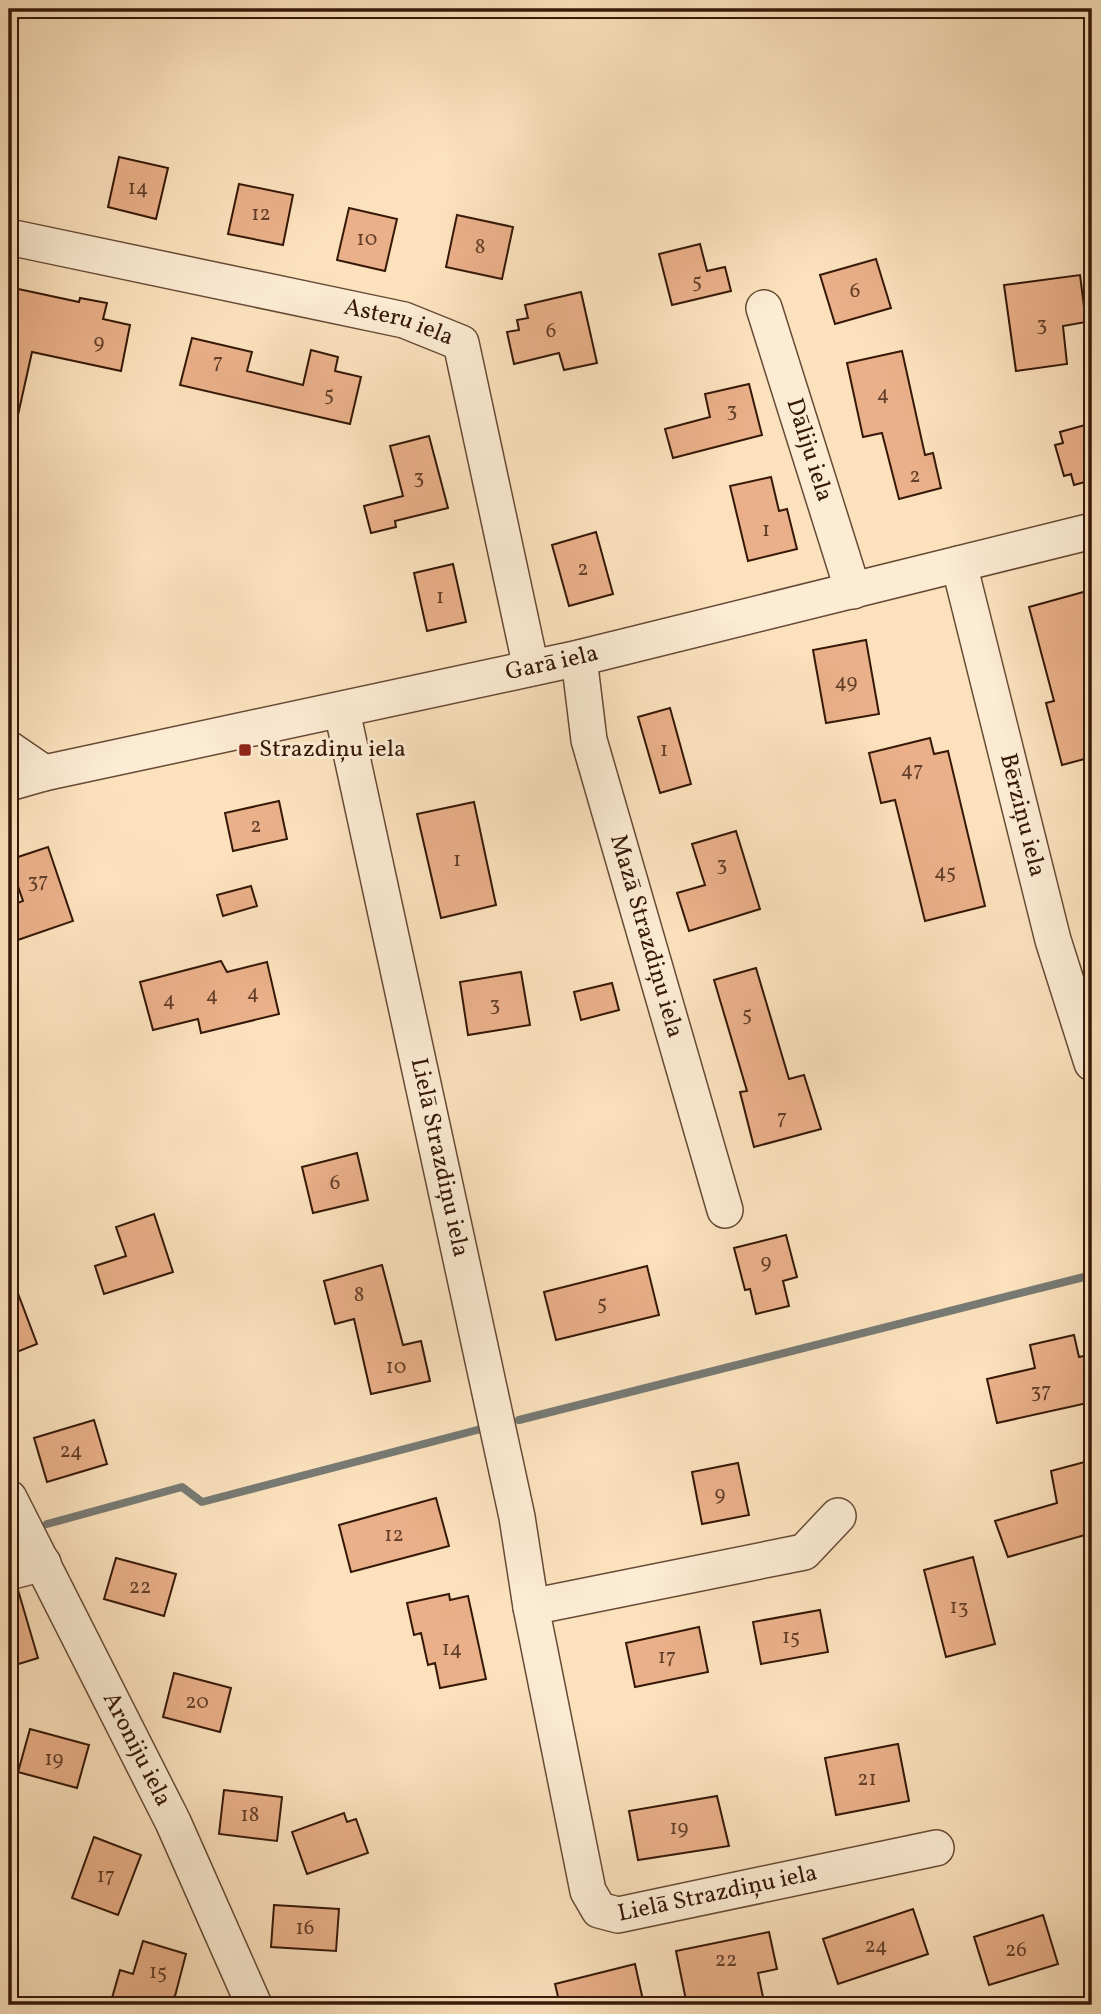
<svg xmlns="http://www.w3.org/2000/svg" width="1101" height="2014" viewBox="0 0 1101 2014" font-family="Vollkorn,serif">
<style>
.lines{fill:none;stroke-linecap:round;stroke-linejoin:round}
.stream{stroke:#777a74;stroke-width:8}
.building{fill:#eab089;stroke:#361808;stroke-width:2}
.minor-casing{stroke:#674a35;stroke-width:38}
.minor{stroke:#fcecd4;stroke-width:35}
.poi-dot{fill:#8f2418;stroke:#fcecd4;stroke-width:2.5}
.labels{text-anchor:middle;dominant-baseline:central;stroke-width:6;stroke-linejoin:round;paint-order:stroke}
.number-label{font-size:21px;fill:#633e28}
.street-label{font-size:24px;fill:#361808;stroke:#fcecd4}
.poi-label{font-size:24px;fill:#361808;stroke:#fcecd4;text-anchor:start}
</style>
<rect width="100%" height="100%" fill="#fbe2bd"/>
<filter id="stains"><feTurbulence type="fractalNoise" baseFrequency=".00286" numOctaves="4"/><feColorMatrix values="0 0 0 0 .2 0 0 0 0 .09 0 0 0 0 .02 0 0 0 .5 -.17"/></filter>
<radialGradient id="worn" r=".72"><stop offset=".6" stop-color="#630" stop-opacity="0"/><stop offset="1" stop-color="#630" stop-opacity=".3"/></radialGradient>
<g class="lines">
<path class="stream" d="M 1082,9 L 1086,15 L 1092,16
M 519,1420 L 1092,1275
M 47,1524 L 182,1487 L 202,1502 L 481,1429"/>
</g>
<path class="building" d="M 119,157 L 168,168 L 156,219 L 108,207 Z
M 239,184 L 293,195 L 283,245 L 228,234 Z
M 349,208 L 397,219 L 385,271 L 337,260 Z
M 457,215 L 513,227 L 502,279 L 446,267 Z
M 700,244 L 707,271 L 725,267 L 731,291 L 672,305 L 659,254 Z
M 876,259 L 891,308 L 835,324 L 820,275 Z
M 1080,275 L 1086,322 L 1063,326 L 1067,364 L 1016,371 L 1004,285 Z
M 9,287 L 79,302 L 80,298 L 107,303 L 103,319 L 130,325 L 121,371 L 32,352 L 18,415 L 9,414 Z
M 581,292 L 597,363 L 564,370 L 559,353 L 514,364 L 507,332 L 519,330 L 517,320 L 528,318 L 525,305 Z
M 192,338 L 252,352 L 247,371 L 303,385 L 311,350 L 338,357 L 335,371 L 361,377 L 350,424 L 180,385 Z
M 902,351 L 925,455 L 933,453 L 941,488 L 899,499 L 882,433 L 863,437 L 847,363 Z
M 749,384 L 762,435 L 673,458 L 665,429 L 710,417 L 705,394 Z
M 1092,423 L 1092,480 L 1074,485 L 1071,474 L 1064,476 L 1055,445 L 1063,443 L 1060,432 Z
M 429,436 L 448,508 L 395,521 L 396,527 L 371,533 L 364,506 L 403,496 L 390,446 Z
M 771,477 L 779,511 L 787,509 L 797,549 L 748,561 L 730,486 Z
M 596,532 L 613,594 L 569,606 L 552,545 Z
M 453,564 L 466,622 L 427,631 L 414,573 Z
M 1087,591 L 1092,610 L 1092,757 L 1062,765 L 1046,703 L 1054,701 L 1029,607 Z
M 866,640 L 879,714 L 826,723 L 813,650 Z
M 670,708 L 691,784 L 660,793 L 638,717 Z
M 930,738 L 934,754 L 948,751 L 985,906 L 925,921 L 895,800 L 881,803 L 869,753 Z
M 279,801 L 287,839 L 233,851 L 225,813 Z
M 474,802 L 496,905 L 441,918 L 417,814 Z
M 736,831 L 760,909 L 689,931 L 677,893 L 705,885 L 692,844 Z
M 48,847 L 73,921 L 9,943 L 9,906 L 23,901 L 9,860 Z
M 251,886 L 257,906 L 223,916 L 217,895 Z
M 221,961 L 227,972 L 267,962 L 279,1014 L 201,1033 L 198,1019 L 153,1030 L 140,982 Z
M 756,968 L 789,1079 L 804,1075 L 821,1129 L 754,1147 L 740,1092 L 747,1091 L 714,980 Z
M 521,972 L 530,1025 L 468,1035 L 460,982 Z
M 612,983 L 619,1010 L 581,1020 L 574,992 Z
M 357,1153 L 368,1200 L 313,1213 L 302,1167 Z
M 154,1214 L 173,1272 L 104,1294 L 95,1266 L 126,1256 L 116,1227 Z
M 786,1235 L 797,1277 L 783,1281 L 789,1306 L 756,1314 L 750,1289 L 745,1290 L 734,1248 Z
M 382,1265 L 403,1345 L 421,1341 L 430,1381 L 371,1394 L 354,1319 L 335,1324 L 324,1281 Z
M 647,1266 L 659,1315 L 556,1340 L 544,1292 Z
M 9,1275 L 11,1275 L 37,1344 L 9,1355 Z
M 1074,1335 L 1079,1357 L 1092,1354 L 1092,1402 L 997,1423 L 987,1379 L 1035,1368 L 1030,1345 Z
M 94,1420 L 107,1464 L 47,1482 L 34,1438 Z
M 1092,1460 L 1092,1533 L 1008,1557 L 995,1521 L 1057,1503 L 1051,1471 Z
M 738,1463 L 749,1515 L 702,1524 L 692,1472 Z
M 436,1498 L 449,1546 L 351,1572 L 339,1525 Z
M 973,1557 L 995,1644 L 946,1657 L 924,1570 Z
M 116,1558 L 176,1574 L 164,1616 L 104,1599 Z
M 18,1590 L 38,1658 L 9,1667 L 9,1592 Z
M 449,1594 L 450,1600 L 468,1596 L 486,1679 L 440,1688 L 435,1663 L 428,1665 L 421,1633 L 414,1635 L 407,1603 Z
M 820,1610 L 828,1652 L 761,1664 L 753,1622 Z
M 699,1627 L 708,1672 L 635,1687 L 626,1643 Z
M 174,1673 L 231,1688 L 220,1732 L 163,1717 Z
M 30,1729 L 89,1745 L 77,1788 L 18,1772 Z
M 898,1744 L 909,1801 L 836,1815 L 825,1758 Z
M 224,1790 L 282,1797 L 277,1841 L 219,1834 Z
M 717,1796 L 729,1846 L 638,1860 L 629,1811 Z
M 344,1813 L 347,1822 L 356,1819 L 368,1853 L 307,1874 L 292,1832 Z
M 94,1837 L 141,1855 L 118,1915 L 72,1898 Z
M 274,1905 L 339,1909 L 336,1951 L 271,1947 Z
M 913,1909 L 928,1954 L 838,1984 L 823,1939 Z
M 1043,1915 L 1058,1964 L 989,1985 L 974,1937 Z
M 769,1932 L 777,1969 L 758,1973 L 764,2002 L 746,2005 L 687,2005 L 676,1951 Z
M 143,1941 L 186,1954 L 175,1996 L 167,2000 L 165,2005 L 110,2005 L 120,1970 L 133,1974 Z
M 635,1964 L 644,2005 L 560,2005 L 555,1984 Z"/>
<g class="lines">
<defs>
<g id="minor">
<path id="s1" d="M 9,237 L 404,320 L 461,343 L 531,668"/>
<path id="s2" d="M 764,308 L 853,591"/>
<path id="s3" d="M 959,564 L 1053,940 L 1092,1063"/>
<path id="s4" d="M 579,658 L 589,740 L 725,1210"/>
<path id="s5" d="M 342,711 L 517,1517 L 531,1607 L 588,1891 L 599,1910 L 618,1915 L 936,1848"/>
<path d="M 9,749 L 44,773"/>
<path id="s6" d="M 9,783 L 44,773 L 579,658 L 1092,531"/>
<path id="s7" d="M 9,1498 L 173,1822 L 254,2005"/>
<path d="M 9,1572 L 43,1563"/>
<path d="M 531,1607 L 804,1552 L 838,1516"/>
</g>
</defs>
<use href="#minor" class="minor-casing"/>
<use href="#minor" class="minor"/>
</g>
<rect class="poi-dot" x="238" y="743" width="14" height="14" rx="3.5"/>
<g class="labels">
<g class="number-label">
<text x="138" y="188">14</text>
<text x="261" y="214">12</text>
<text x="367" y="239">10</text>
<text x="480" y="247">8</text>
<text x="697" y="281">5</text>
<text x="855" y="291">6</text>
<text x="1042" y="324">3</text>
<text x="551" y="331">6</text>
<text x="99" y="342">9</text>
<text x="218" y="362">7</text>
<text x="329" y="394">5</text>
<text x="883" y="394">4</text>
<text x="732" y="410">3</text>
<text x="915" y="476">2</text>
<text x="419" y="477">3</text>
<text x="766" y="530">1</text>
<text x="583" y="569">2</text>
<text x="440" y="597">1</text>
<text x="846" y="682">49</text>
<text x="664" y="750">1</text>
<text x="912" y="770">47</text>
<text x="256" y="826">2</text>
<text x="457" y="860">1</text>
<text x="722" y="864">3</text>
<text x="945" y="872">45</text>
<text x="38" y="881">37</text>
<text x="253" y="993">4</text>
<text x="212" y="995">4</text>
<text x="169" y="1000">4</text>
<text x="495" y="1004">3</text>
<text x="747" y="1014">5</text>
<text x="782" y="1118">7</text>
<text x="335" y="1183">6</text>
<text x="766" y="1262">9</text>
<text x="359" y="1295">8</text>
<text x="602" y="1303">5</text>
<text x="396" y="1367">10</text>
<text x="1041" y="1391">37</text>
<text x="71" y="1451">24</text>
<text x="720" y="1494">9</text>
<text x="394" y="1535">12</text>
<text x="140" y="1587">22</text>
<text x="959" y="1607">13</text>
<text x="791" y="1637">15</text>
<text x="452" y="1649">14</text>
<text x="667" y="1657">17</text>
<text x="197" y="1702">20</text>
<text x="54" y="1759">19</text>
<text x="867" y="1779">21</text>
<text x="250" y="1815">18</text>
<text x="679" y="1828">19</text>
<text x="106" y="1876">17</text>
<text x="305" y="1928">16</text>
<text x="876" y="1946">24</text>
<text x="1016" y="1950">26</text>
<text x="726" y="1960">22</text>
<text x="158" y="1972">15</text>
</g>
<g class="street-label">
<text stroke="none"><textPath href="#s1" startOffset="399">Asteru iela</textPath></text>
<text stroke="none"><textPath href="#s2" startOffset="149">Dāliju iela</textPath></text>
<text stroke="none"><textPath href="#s6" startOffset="556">Garā iela</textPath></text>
<text stroke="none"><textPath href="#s3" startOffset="259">Bērziņu iela</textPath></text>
<text stroke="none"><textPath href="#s4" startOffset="287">Mazā Strazdiņu iela</textPath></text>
<text stroke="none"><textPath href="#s5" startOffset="457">Lielā Strazdiņu iela</textPath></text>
<text stroke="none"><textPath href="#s7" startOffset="282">Aroniju iela</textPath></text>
<text stroke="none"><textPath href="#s5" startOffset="1349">Lielā Strazdiņu iela</textPath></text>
</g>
<g class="poi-label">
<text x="259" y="750">Strazdiņu iela</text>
</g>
</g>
<rect width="1101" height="2014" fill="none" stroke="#fbe2bd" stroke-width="35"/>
<rect x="10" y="10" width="1080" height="1993" fill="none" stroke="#361808" stroke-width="3.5"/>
<rect x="18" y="18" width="1066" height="1979" fill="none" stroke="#361808" stroke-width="2"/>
<rect width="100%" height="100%" filter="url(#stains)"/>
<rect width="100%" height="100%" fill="url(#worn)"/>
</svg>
